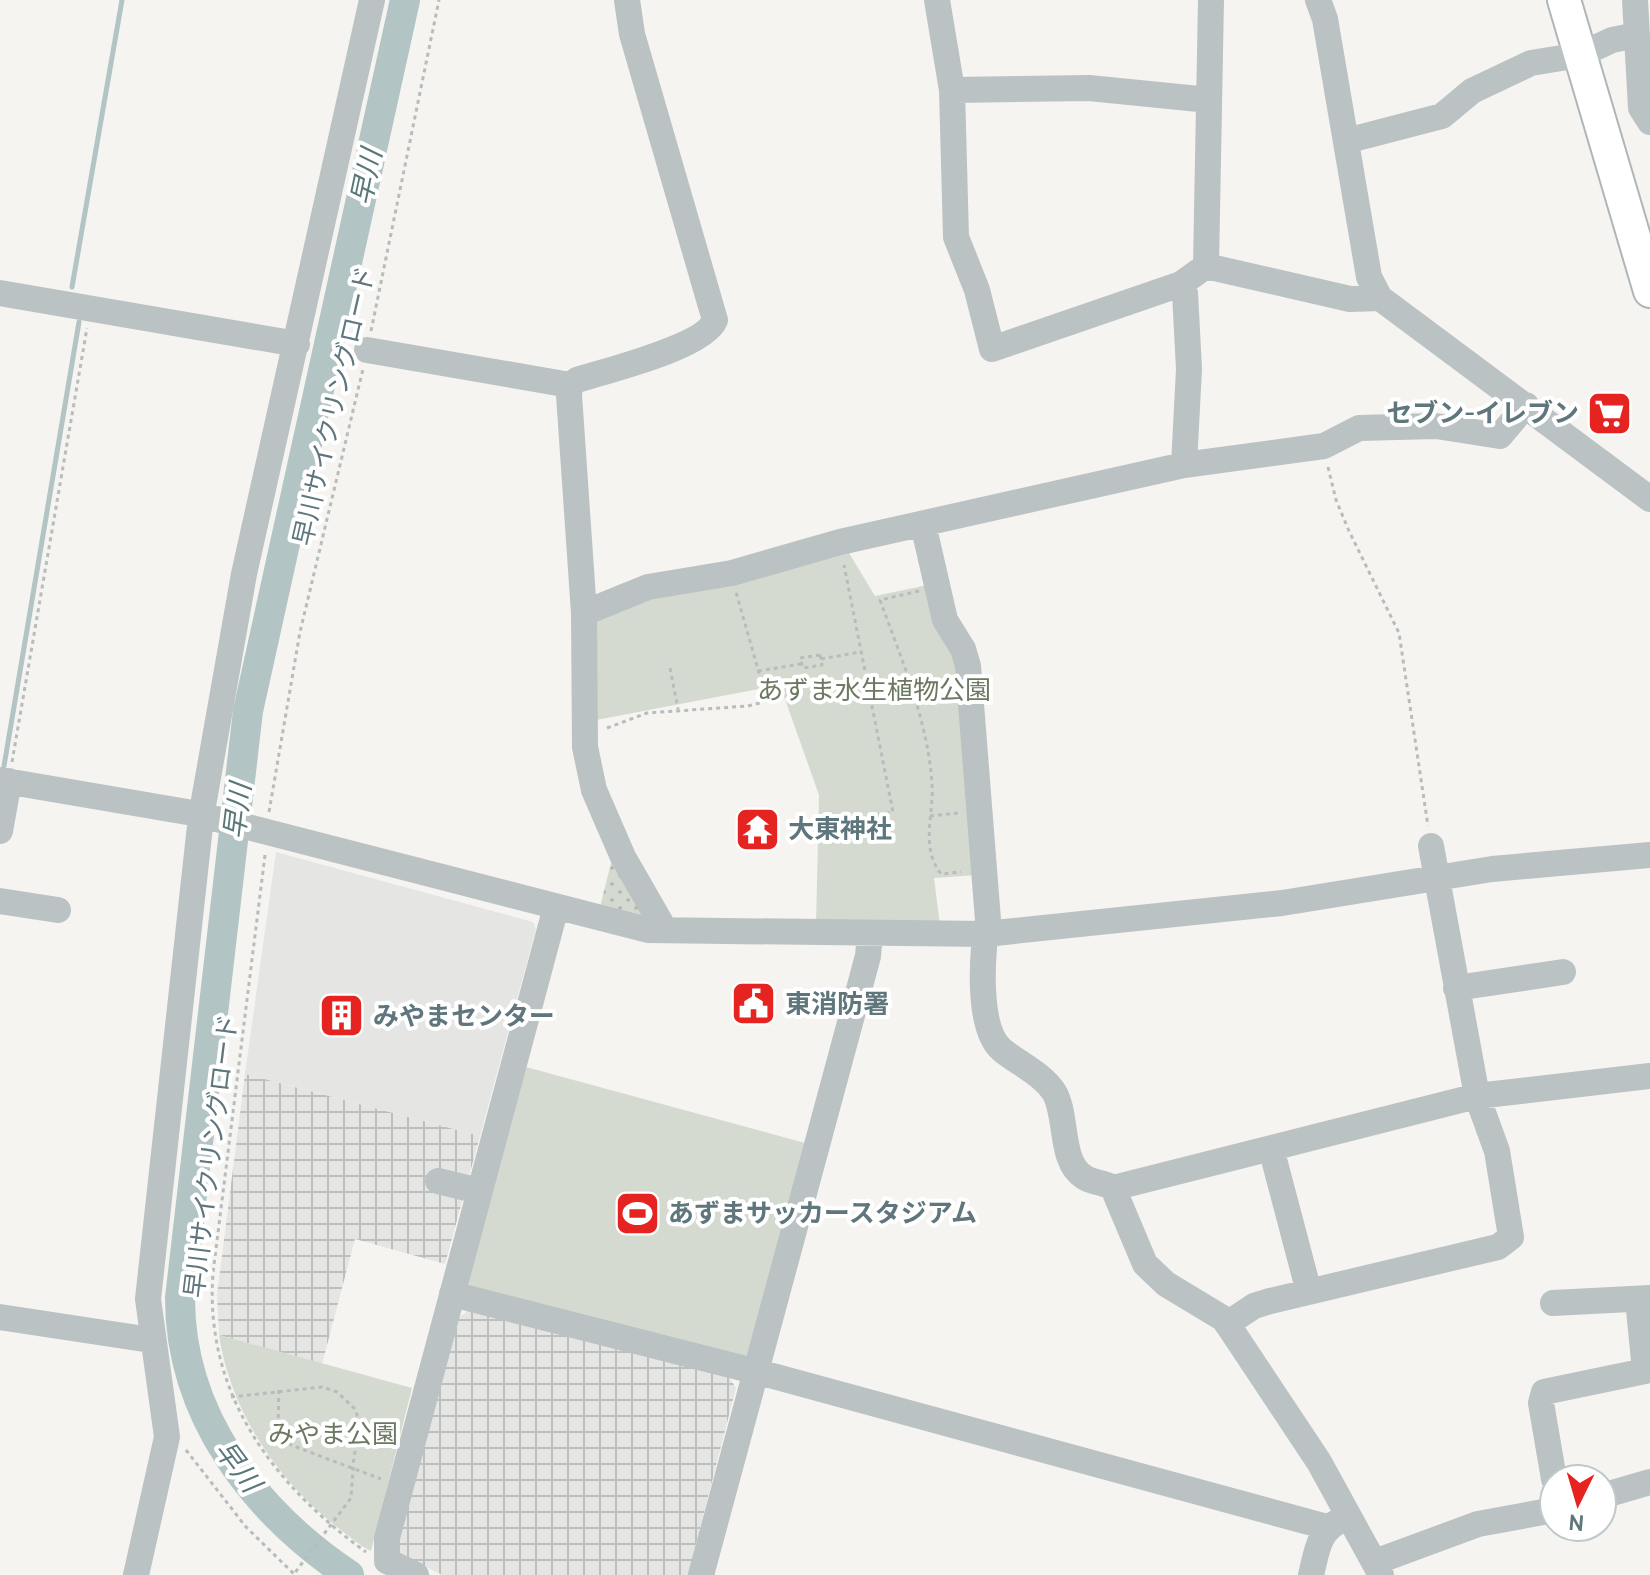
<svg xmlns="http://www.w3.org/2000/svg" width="1650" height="1575" viewBox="0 0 1650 1575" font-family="Cabin,'Noto Sans JP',sans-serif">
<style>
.built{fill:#e5e5e4}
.industrial{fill:url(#industrial-grid)}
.grass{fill:url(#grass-dots)}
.park{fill:#d5dad0}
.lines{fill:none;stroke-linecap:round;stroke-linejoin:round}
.stream{stroke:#b2c4c4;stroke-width:5}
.river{stroke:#b2c4c4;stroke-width:30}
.major-casing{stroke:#afb6b8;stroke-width:36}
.path{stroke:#b7bcbd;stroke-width:3;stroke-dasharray:4 4;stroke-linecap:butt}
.minor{stroke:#bbc2c4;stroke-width:26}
.major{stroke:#fff;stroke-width:32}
.labels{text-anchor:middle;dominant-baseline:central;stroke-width:8;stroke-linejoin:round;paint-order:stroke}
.street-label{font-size:26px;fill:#5f767c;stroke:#fff}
.poi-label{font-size:26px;font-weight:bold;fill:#5f767c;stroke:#fff;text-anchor:start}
.park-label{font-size:26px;fill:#6c7962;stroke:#fff}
.water-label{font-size:28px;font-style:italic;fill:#5a7778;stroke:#fff}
</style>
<defs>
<pattern id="industrial-grid" width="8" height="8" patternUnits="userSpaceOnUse" patternTransform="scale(2)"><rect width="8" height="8" fill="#e5e5e4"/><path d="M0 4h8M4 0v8" fill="none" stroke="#bdbebe"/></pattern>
<pattern id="grass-dots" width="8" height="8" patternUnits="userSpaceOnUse" patternTransform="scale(2)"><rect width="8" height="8" fill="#d5dad0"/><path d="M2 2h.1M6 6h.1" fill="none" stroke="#b0b5ae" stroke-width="1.8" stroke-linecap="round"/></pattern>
</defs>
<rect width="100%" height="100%" fill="#f5f4f0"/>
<path class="built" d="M 276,852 L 533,922 L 536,929 L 480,1136 L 245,1074 Z"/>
<path class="industrial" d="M 245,1074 L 480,1136 L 445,1264 L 355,1239 L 322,1364 L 219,1335 L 217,1295 Z
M 476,1305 L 724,1369 L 736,1388 L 688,1575 L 442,1575 L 395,1551 L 455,1320 Z"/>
<path class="grass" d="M 613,855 L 647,920 L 600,907 Z"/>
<path class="park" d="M 846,548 L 875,596 L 928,585 L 962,668 L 978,875 L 934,878 L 940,925 L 816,924 L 819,795 L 780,685 L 591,721 L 594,620 L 653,592 Z
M 526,1067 L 805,1143 L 747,1361 L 470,1288 L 468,1283 Z
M 219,1335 L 412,1388 L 371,1551 C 362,1547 354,1540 346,1534 C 282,1487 231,1415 219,1335 Z"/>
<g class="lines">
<path class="stream" d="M 72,287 L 122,0
M 4,766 L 79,322"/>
<path class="river" d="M 349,1575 C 255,1512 180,1416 180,1298 L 248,711 L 405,0"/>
<defs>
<path id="major" d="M 1564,0 L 1650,291"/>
</defs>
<use href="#major" class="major-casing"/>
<path class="path" d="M 371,331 L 439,0
M 1328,467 L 1336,500 L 1349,531 L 1399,633 L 1428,826
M 919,591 L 880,600 C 901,658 928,721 932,784 C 934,815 920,847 941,874 L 961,872
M 820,655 L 822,665 L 803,668 L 800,658 Z
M 821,659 L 860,652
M 670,668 L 678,709
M 758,671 L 801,664
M 607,728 L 647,713 L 748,706 L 767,701 L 736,592
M 12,762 L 87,328
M 269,812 L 300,632 L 363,369
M 930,816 L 958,813
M 839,824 L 893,812 L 844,565
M 265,855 L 213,1273 C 204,1393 273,1485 366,1552
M 279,1390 L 278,1426 L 291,1445 L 381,1479
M 231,1397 L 322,1387 L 337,1392 L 356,1410 L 361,1436 L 354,1455 L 351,1498 L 294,1574
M 186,1450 L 246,1527 L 294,1574"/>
<path class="minor" d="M 627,0 L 632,34 L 715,320 C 705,347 605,371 577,380 L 570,385 L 569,395 L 584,613 L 585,747 L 594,790 L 623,857 L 665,930
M 937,0 L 952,90 L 956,237 L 977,290 L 992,349 L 1181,284 L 1206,266 L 1350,299 L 1380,298
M 1318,0 L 1325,19 L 1369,277 L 1380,298 L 1650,499
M 1635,0 L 1641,108 L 1650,122
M 952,90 L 1089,88 L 1209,100
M 1346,141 L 1442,116 L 1472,91 L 1531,63 L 1580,55 L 1612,40 L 1637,35
M 1206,266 L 1211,0
M 1181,284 L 1185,293 L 1189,369 L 1184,465
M 0,293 L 297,344
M 367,350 L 570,385
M 923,524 L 945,620 L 963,649 L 968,666 L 988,920 C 982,951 976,1028 1002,1050 C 1019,1064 1041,1073 1054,1092 C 1068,1115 1059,1162 1084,1177 C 1093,1183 1104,1182 1113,1188 L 1145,1264 L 1166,1284 L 1224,1319 L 1319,1462 L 1381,1575
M 584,613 L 648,587 L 732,573 L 840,542 L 1184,465 L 1324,446 L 1359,428 L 1436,426 L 1500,436 L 1526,405
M 0,780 L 193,813 L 648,930 L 985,934 L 1282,903 L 1492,869 L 1650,855
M 0,831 L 9,781
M 0,901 L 58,910
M 1456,988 L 1563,972
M 1271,1148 L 1309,1292
M 438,1181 L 479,1191
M 1113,1188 L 1477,1096 L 1650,1076
M 452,1294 L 773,1376 L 1327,1527
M 1553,1303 L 1650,1298
M 0,1317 L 151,1340
M 1227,1324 L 1254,1306 L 1270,1301 L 1498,1247 L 1511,1237 L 1497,1151 L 1477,1096 L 1431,846
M 1554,1479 L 1541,1403 L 1544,1392 L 1645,1371 L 1638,1299
M 1602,1496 L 1650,1482
M 1375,1562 L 1478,1524 L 1554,1510
M 136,1575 L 167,1437 L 148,1299 L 201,817 L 244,574 L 372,0
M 416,1575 L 387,1561 L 387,1538 L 556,907
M 701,1575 L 868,956 L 870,933
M 1311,1575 C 1317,1551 1318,1531 1341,1520"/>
<use href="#major" class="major"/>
</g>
<defs>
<symbol id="supermarket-square" viewBox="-11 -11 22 22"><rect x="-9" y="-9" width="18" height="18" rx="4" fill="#e52320" stroke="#fff"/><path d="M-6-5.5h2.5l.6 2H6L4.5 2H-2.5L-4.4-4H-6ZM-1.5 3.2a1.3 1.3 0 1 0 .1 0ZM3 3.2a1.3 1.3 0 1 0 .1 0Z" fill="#fff"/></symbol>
<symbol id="temple-square" viewBox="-11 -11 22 22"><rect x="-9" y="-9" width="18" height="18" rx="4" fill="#e52320" stroke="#fff"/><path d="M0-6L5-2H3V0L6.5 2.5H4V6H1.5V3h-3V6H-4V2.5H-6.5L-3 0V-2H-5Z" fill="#fff"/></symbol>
<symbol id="civic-square" viewBox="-11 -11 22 22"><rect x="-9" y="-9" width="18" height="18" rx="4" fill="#e52320" stroke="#fff"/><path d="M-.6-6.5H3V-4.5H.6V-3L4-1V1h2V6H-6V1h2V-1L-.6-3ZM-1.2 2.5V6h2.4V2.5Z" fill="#fff"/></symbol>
<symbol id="building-square" viewBox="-11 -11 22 22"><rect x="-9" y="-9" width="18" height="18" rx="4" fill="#e52320" stroke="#fff"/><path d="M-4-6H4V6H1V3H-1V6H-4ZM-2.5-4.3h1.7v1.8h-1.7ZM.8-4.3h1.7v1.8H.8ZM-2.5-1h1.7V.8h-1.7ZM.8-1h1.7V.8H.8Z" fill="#fff"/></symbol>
<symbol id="stadium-square" viewBox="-11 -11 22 22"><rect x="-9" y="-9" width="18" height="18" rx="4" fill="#e52320" stroke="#fff"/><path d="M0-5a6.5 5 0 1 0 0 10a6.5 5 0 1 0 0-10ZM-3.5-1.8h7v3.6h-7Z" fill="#fff"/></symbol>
</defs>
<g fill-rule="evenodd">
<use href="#supermarket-square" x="1584" y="388" width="51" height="51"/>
<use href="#temple-square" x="732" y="804" width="51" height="51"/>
<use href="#civic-square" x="728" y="978" width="51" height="51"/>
<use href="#building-square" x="316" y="990" width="51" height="51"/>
<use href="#stadium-square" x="612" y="1188" width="51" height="51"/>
</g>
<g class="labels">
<g class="street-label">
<text transform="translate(334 406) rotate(-77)">早川サイクリングロード</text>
<text transform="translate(211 1156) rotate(-83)">早川サイクリングロード</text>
</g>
<g class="poi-label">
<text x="1579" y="413" text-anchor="end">セブン-イレブン</text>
<text x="788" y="829">大東神社</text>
<text x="785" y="1004">東消防署</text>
<text x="373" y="1016">みやまセンター</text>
<text x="668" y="1213">あずまサッカースタジアム</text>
</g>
<g class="park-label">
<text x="874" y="690">あずま水生植物公園</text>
<text x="333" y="1434">みやま公園</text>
</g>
<g class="water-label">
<text transform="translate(366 177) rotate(-78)">早川</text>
<text transform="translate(237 811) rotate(-83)">早川</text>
<text transform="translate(238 1466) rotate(53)">早川</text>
</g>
</g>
<g transform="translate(1578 1503) rotate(185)"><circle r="38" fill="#ffffff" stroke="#bfc8cb" stroke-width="2"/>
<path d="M0-6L14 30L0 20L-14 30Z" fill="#e52320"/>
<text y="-12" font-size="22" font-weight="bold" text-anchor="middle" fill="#5f767c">N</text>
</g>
</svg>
